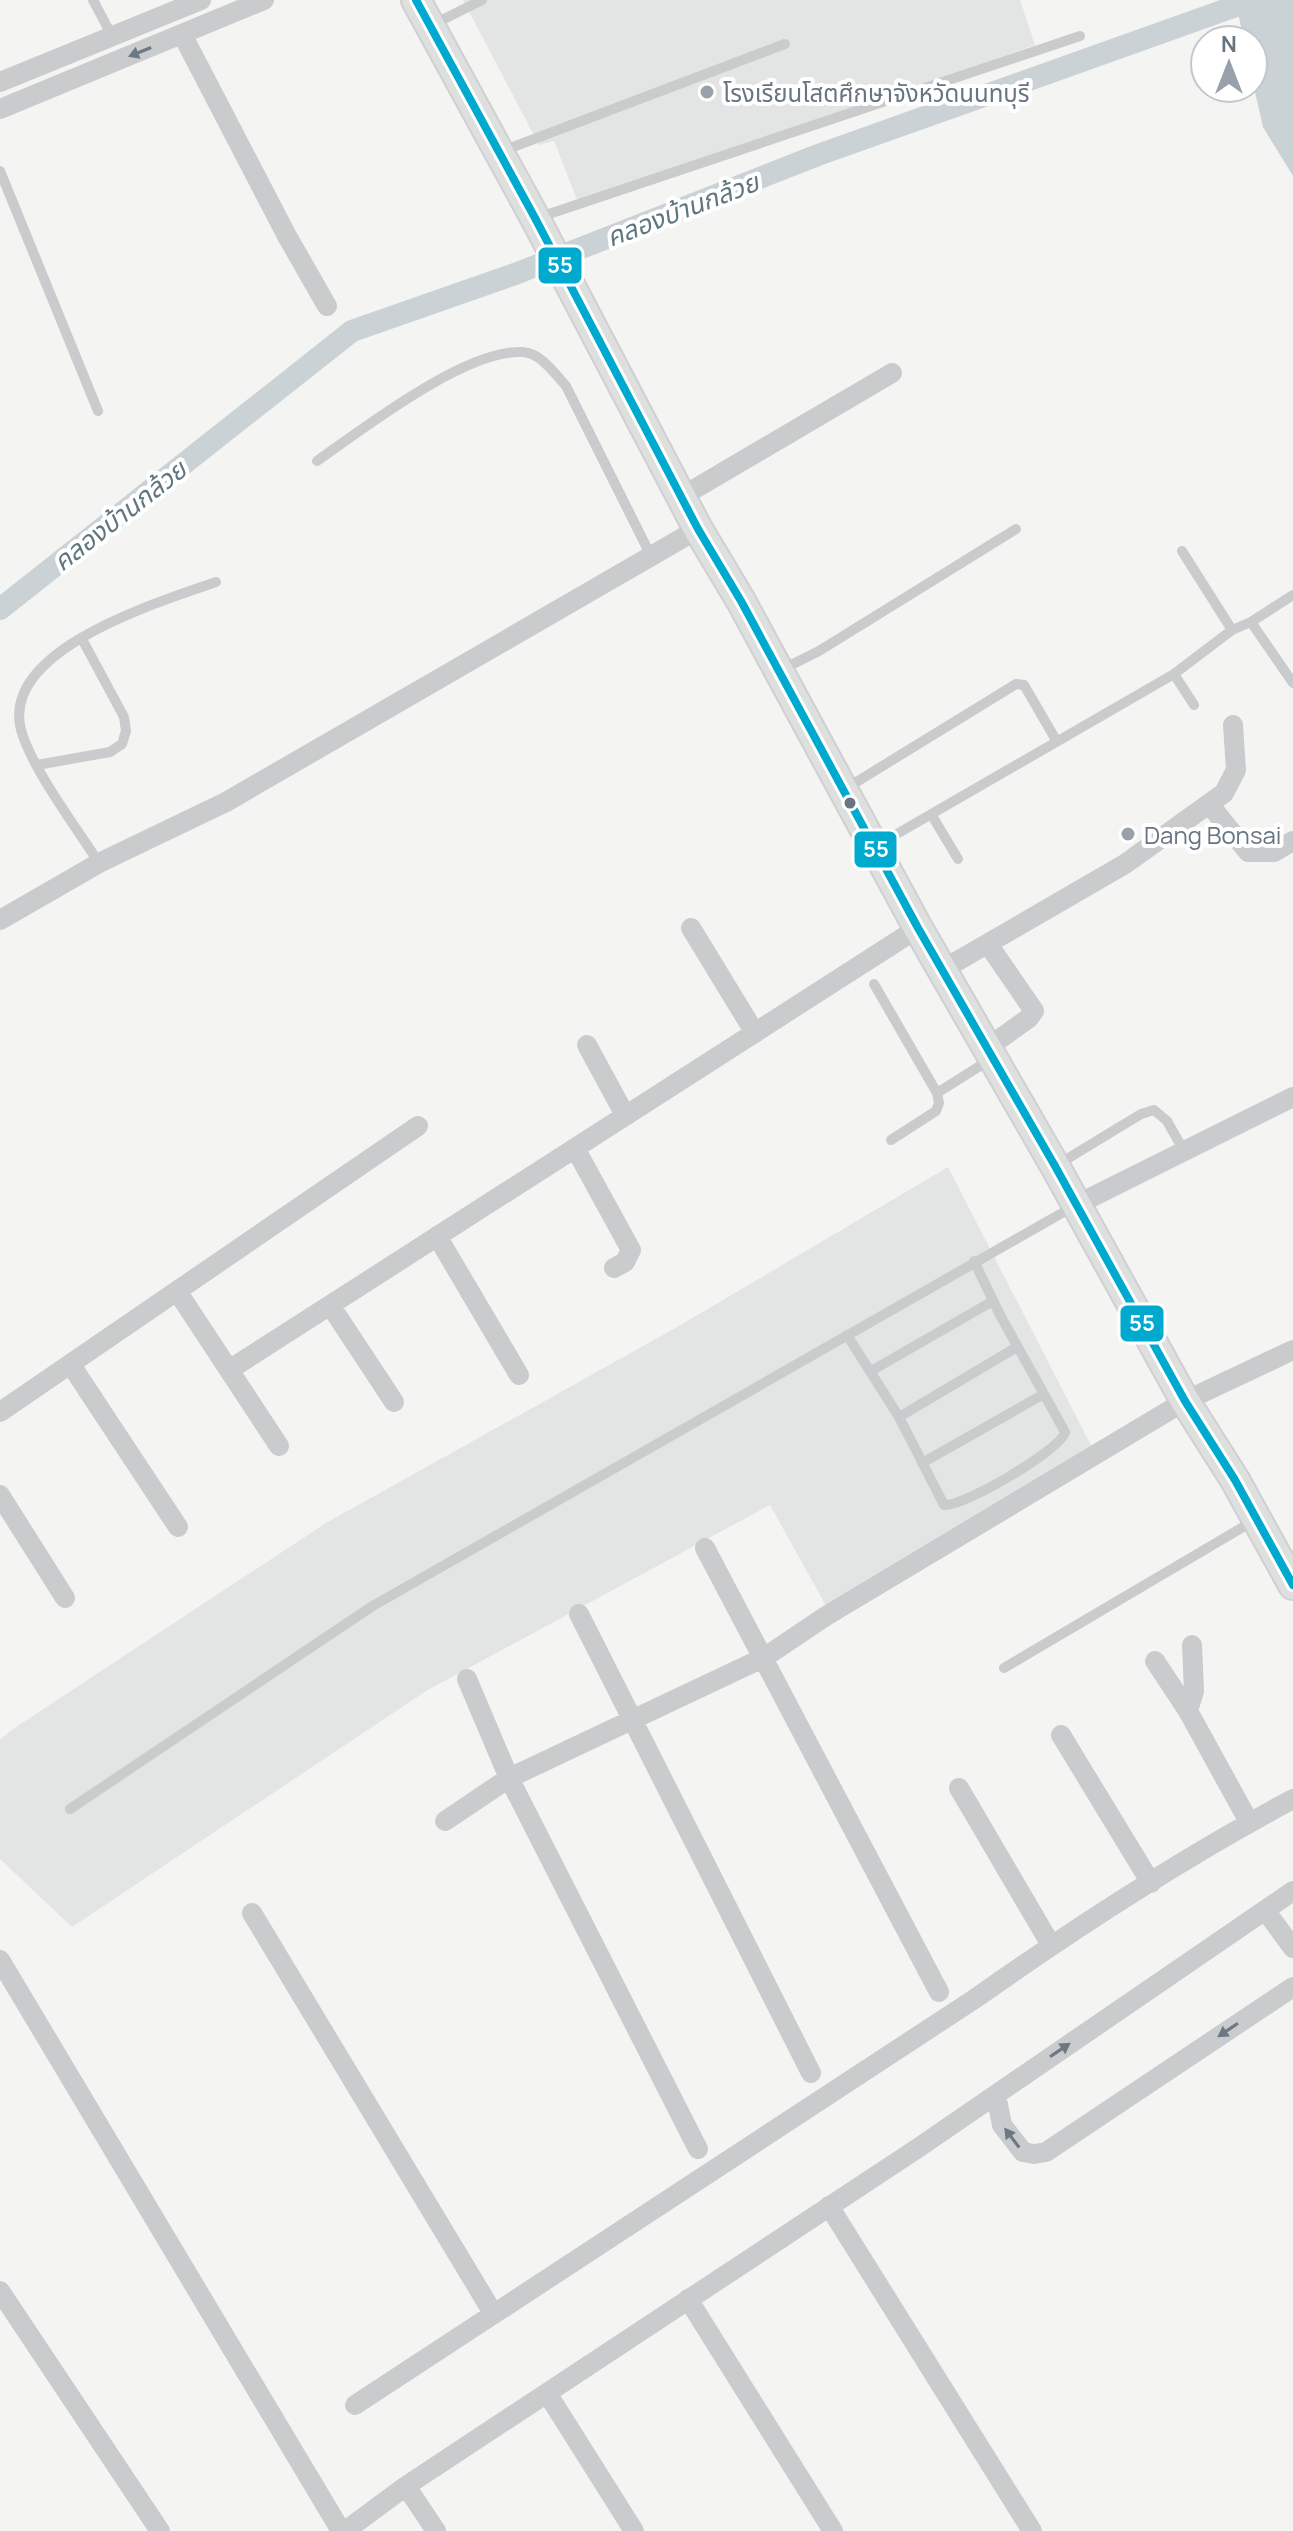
<svg xmlns="http://www.w3.org/2000/svg" width="1293" height="2531" viewBox="0 0 1293 2531" font-family="Manrope,'Noto Sans Thai',sans-serif">
<style>
.built{fill:#e3e4e4}
.water{fill:#cad2d5}
.lines{fill:none;stroke-linecap:round;stroke-linejoin:round}
.canal{stroke:#cad2d5;stroke-width:22}
.secondary-casing{stroke:#d0d0d1;stroke-width:32}
.lane{stroke:#cacbcc;stroke-width:10}
.street{stroke:#cacbcc;stroke-width:20}
.secondary{stroke:#dedfdf;stroke-width:28}
.bus-1-casing{stroke:#fff;stroke-width:14}
.bus-1{stroke:#00a9ce;stroke-width:8}
.oneway{fill:#6b7985}
.poi-dot{fill:#98a1a9;stroke:#fff;stroke-width:3}
.bus-dot{fill:#667581;stroke:#fff;stroke-width:3}
.labels{text-anchor:middle;dominant-baseline:central;stroke-width:8;stroke-linejoin:round;paint-order:stroke}
.poi-label{font-size:24px;fill:#667581;stroke:#fff;text-anchor:start}
.water-label{font-size:26px;font-style:italic;fill:#61777f;stroke:#fff}
.line-badge{stroke:#fff;stroke-width:3}
.badge-label{font-size:22px;text-anchor:middle;font-weight:bold;fill:#fff}
</style>
<rect width="100%" height="100%" fill="#f4f4f3"/>
<path class="built" d="M 463,0 L 1020,0 L 1035,45 L 580,207 L 554,141 L 539,145 Z
M 948,1167 L 1097,1457 L 835,1622 L 770,1505 L 426,1691 L 72,1927 L 0,1859 L 0,1740 L 13,1729 L 326,1523 L 679,1326 Z"/>
<path class="water" d="M 1235,0 L 1293,0 L 1293,176 L 1263,127 L 1253,83 L 1253,40 L 1244,40 Z"/>
<g class="lines">
<path class="canal" d="M 0,609 L 352,331 L 515,274 L 818,155 L 1253,0"/>
<defs>
<path id="secondary" d="M 416,0 L 535,218 L 698,529 L 741,601 L 918,928 L 1055,1166 L 1185,1401 L 1235,1480 L 1293,1585"/>
</defs>
<use href="#secondary" class="secondary-casing"/>
<path class="lane" d="M 93,0 L 112,36
M 432,25 L 482,0
M 500,152 L 785,44
M 0,171 L 98,411
M 537,218 L 1080,36
M 317,461 C 364,428 466,349 523,352 C 541,353 555,374 566,386 L 651,556
M 1182,551 L 1232,630
M 1251,622 L 1293,683
M 781,670 L 819,651 L 1016,529
M 1174,674 L 1194,705
M 37,765 L 110,752 L 122,744 L 126,731 L 124,717 L 82,639
M 845,789 L 1016,684 L 1024,685 L 1056,740
M 931,814 L 958,859
M 876,846 L 1174,674 L 1232,630 L 1251,622 L 1293,595
M 99,863 C 76,827 32,769 21,730 C 0,649 160,602 216,582
M 874,984 L 937,1093
M 891,1140 L 936,1111 L 939,1103 L 937,1093 L 991,1059
M 1057,1165 L 1141,1114 L 1154,1110 L 1167,1121 L 1184,1151
M 847,1335 L 899,1417 L 944,1505 C 963,1507 1061,1450 1065,1432 L 1000,1315 L 974,1261
M 871,1371 L 993,1301
M 899,1417 L 1017,1347
M 922,1463 L 1044,1394
M 1004,1668 L 1255,1520
M 70,1809 L 371,1607 L 1076,1205"/>
<path class="street" d="M 182,34 L 287,236 L 327,306
M 0,82 L 201,0
M 0,109 L 264,0
M 681,497 L 892,373
M 1209,804 L 1248,852 L 1274,852 L 1293,841
M 0,920 L 99,863 L 226,802 L 698,529
M 691,928 L 755,1033
M 942,970 L 1125,864 L 1224,793 L 1236,770 L 1233,725
M 587,1045 L 625,1115
M 987,1048 L 1029,1018 L 1034,1011 L 988,944
M 575,1148 L 631,1250 L 625,1262 L 614,1268
M 1076,1205 L 1293,1097
M 437,1236 L 519,1375
M 177,1291 L 279,1446
M 330,1305 L 394,1402
M 71,1365 L 178,1527
M 229,1370 L 918,928
M 0,1412 L 418,1126
M 0,1495 L 65,1598
M 705,1548 L 939,1992
M 579,1614 L 811,2073
M 1192,1645 L 1194,1691 L 1188,1711 L 1249,1822
M 1155,1661 L 1188,1711
M 467,1679 L 509,1778 L 698,2149
M 1061,1735 L 1151,1883
M 959,1788 L 1051,1945
M 445,1821 L 509,1778 L 765,1657 L 826,1616 L 1185,1401 L 1293,1350
M 1265,1910 L 1293,1948
M 252,1913 L 493,2313
M 0,1960 L 341,2531
M 996,2095 L 1002,2125 L 1023,2152 L 1034,2154 L 1046,2152 L 1293,1987
M 829,2206 L 1032,2531
M 0,2291 L 160,2531
M 688,2299 L 833,2531
M 547,2393 L 634,2531
M 355,2405 L 976,1998 C 1078,1926 1183,1858 1293,1799
M 406,2486 L 436,2531
M 345,2531 L 406,2486 L 918,2148 L 1293,1891"/>
<use href="#secondary" class="secondary"/>
<defs>
<path id="bus-1" d="M 416,0 L 535,218 L 698,529 L 741,601 L 918,928 L 1055,1166 L 1185,1401 L 1235,1480 L 1293,1585"/>
</defs>
<use href="#bus-1" class="bus-1-casing"/>
<use href="#bus-1" class="bus-1"/>
</g>
<defs><path id="oneway-solid" d="M-6-.8H1V-3.2L6.5 0L1 3.2V.8H-6Z" transform="scale(2)"/></defs>
<g class="oneway">
<use href="#oneway-solid" transform="translate(140 52) rotate(158)"/>
<use href="#oneway-solid" transform="translate(1228 2030) rotate(146)"/>
<use href="#oneway-solid" transform="translate(1060 2050) rotate(-34)"/>
<use href="#oneway-solid" transform="translate(1012 2138) rotate(-127)"/>
</g>
<g class="poi-dot">
<circle cx="707" cy="92" r="8"/>
<circle cx="1128" cy="834" r="8"/>
</g>
<circle class="bus-dot" cx="850" cy="803" r="7"/>
<g class="labels">
<g class="poi-label">
<text x="723" y="92">โรงเรียนโสตศึกษาจังหวัดนนทบุรี</text>
<text x="1144" y="834">Dang Bonsai</text>
</g>
<g class="water-label">
<text transform="translate(682 209) rotate(-21)">คลองบ้านกล้วย</text>
<text transform="translate(119 515) rotate(-38)">คลองบ้านกล้วย</text>
</g>
</g>
<g class="line-badge">
<rect x="537" y="246" width="46" height="39" rx="8" fill="#00a9ce"/>
<rect x="853" y="830" width="45" height="39" rx="8" fill="#00a9ce"/>
<rect x="1119" y="1304" width="46" height="39" rx="8" fill="#00a9ce"/>
</g>
<g class="badge-label">
<text x="560" y="273">55</text>
<text x="876" y="857">55</text>
<text x="1142" y="1331">55</text>
</g>
<g transform="translate(1229 64)"><circle r="38" fill="#ffffff" stroke="#c2c8cd" stroke-width="2"/>
<path d="M0-6L14 30L0 20L-14 30Z" fill="#98a1a9"/>
<text y="-12" font-size="22" font-weight="bold" text-anchor="middle" fill="#667581">N</text>
</g>
</svg>
